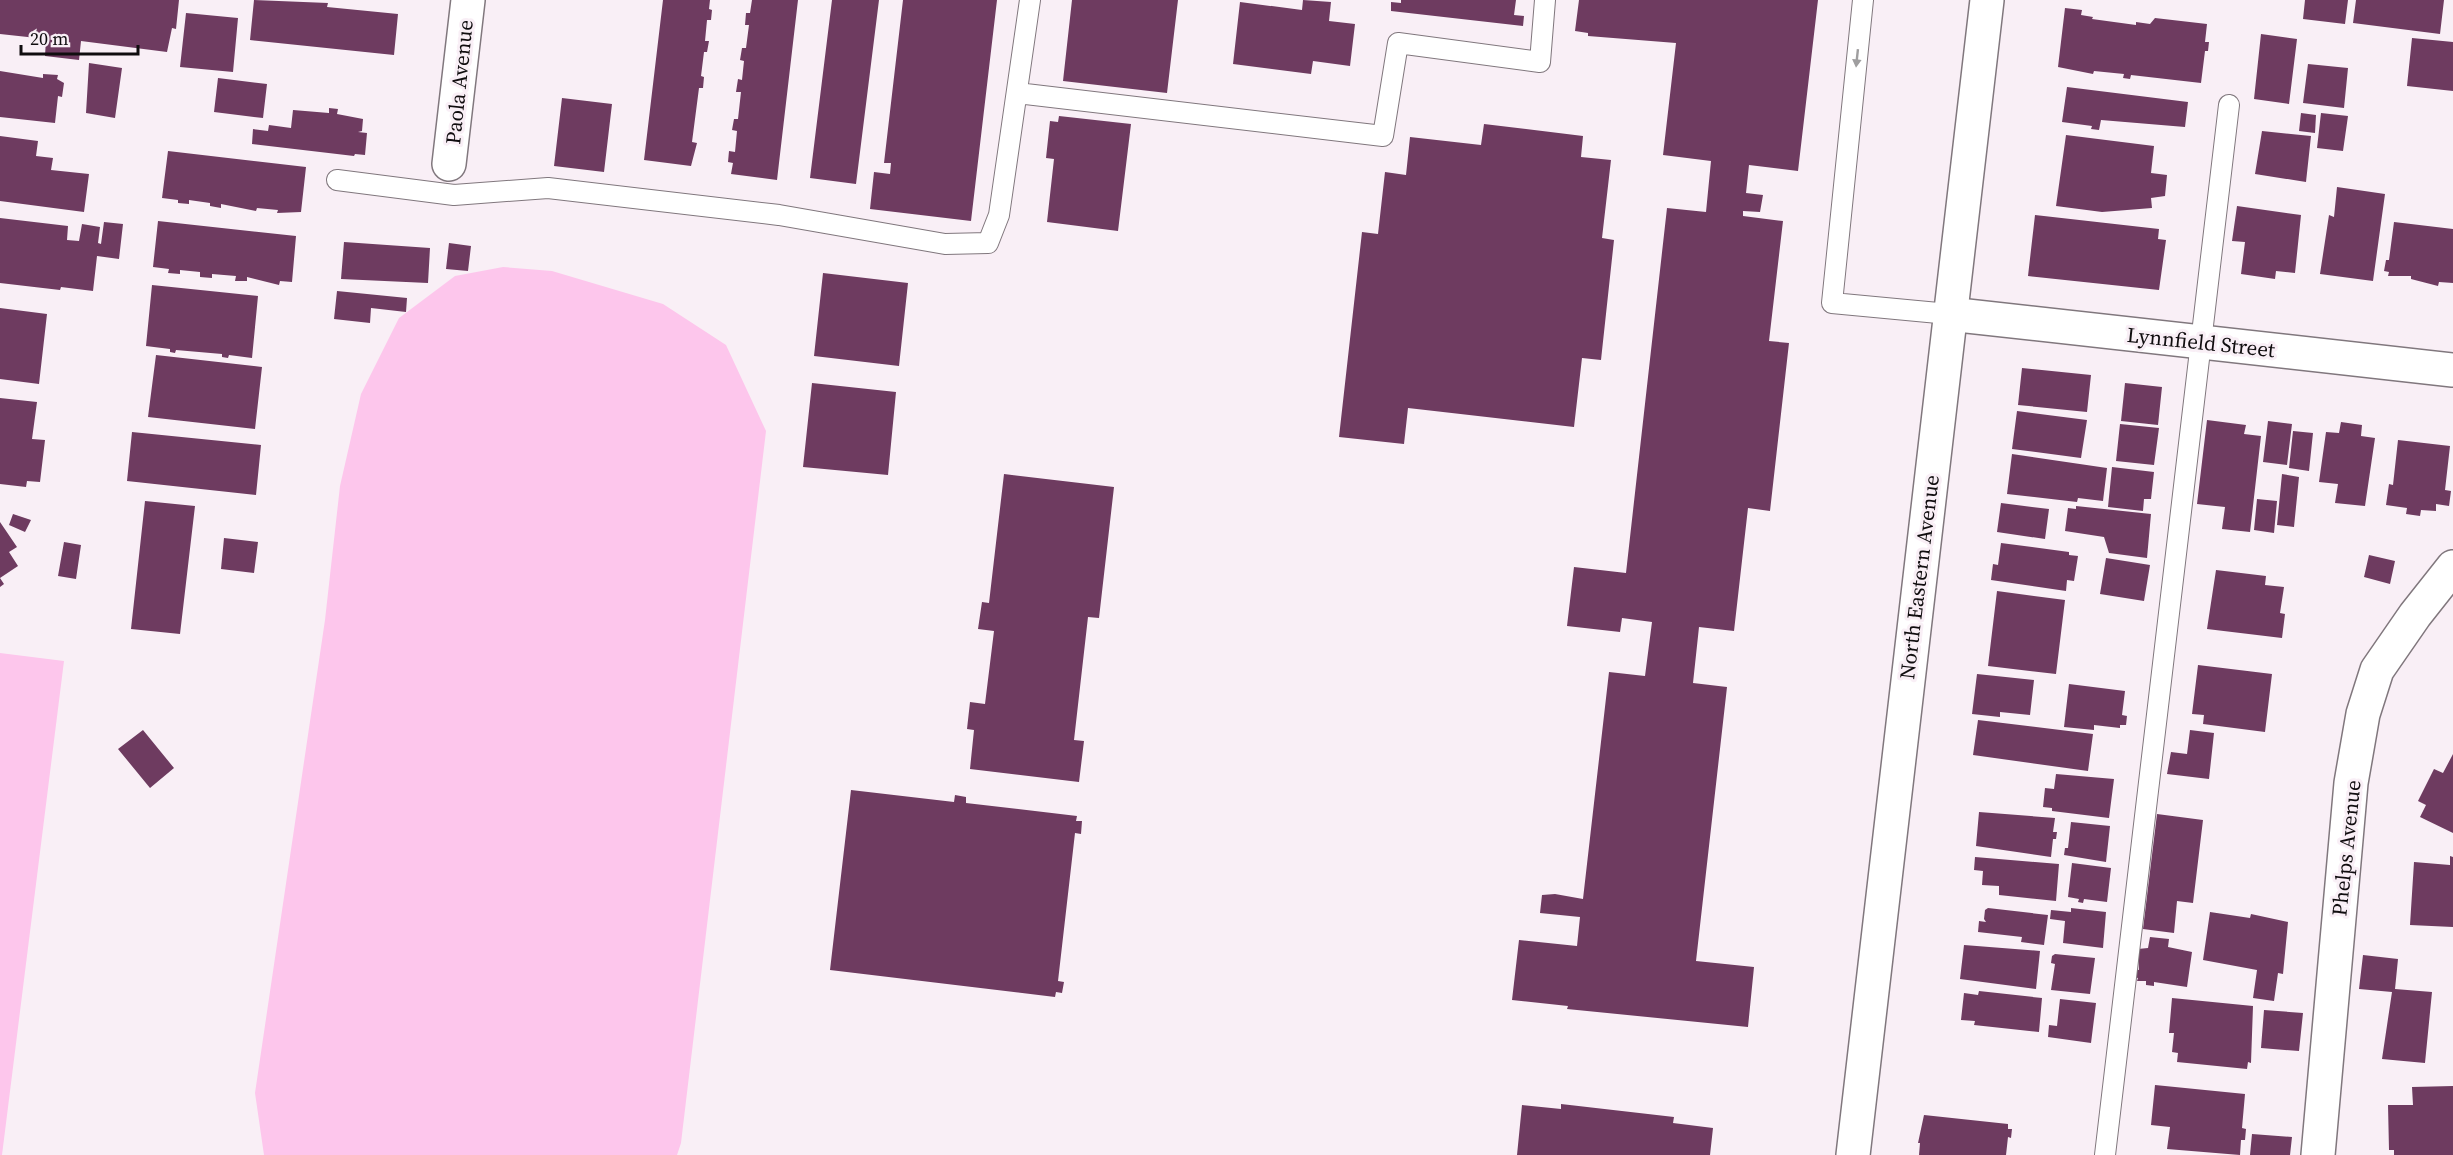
<svg xmlns="http://www.w3.org/2000/svg" width="2453" height="1155" viewBox="0 0 2453 1155" font-family="'Source Serif 4',serif">
<style>
.green{fill:#fdc6ec}
.building{fill:#6e3b60}
.lines{fill:none;stroke-linecap:round;stroke-linejoin:round}
.service-casing{stroke:#80777d;stroke-width:22}
.minor-casing{stroke:#80777d;stroke-width:36}
.secondary-casing{stroke:#80777d;stroke-width:36}
.service{stroke:#fff;stroke-width:20}
.minor{stroke:#fff;stroke-width:33}
.secondary{stroke:#fff;stroke-width:33}
.oneway{fill:#9f9e9f}
.labels{text-anchor:middle;dominant-baseline:central;stroke-width:6;stroke-linejoin:round;paint-order:stroke}
.street-label{font-size:21px;fill:#100d0f;stroke:#f9eff6}
</style>
<rect width="100%" height="100%" fill="#f9eff6"/>
<path class="green" d="M 503,267 L 552,271 L 663,304 L 726,345 L 766,431 L 681,1143 L 677,1155 L 264,1155 L 255,1093 L 325,620 L 340,486 L 361,394 L 399,318 L 455,276 Z
M 0,653 L 64,661 L 2,1155 L 0,1155 Z"/>
<path class="building" d="M 0,0 L 179,0 L 176,29 L 172,28 L 167,52 L 81,41 L 79,60 L 45,56 L 46,39 L 0,34 Z
M 254,0 L 328,3 L 327,7 L 398,14 L 394,55 L 250,40 Z
M 663,0 L 710,0 L 709,9 L 712,10 L 711,20 L 707,20 L 705,41 L 709,41 L 707,52 L 704,52 L 701,76 L 704,77 L 703,88 L 699,88 L 692,142 L 697,143 L 691,166 L 644,160 Z
M 752,0 L 798,0 L 777,180 L 731,174 L 733,163 L 728,162 L 729,151 L 735,152 L 737,131 L 732,130 L 734,119 L 738,119 L 741,92 L 736,92 L 738,79 L 742,80 L 744,61 L 740,60 L 742,48 L 746,48 L 749,25 L 745,25 L 746,13 L 750,13 Z
M 832,0 L 879,0 L 856,184 L 810,178 Z
M 903,0 L 997,0 L 971,221 L 870,209 L 874,172 L 890,174 L 891,163 L 884,163 Z
M 1072,0 L 1178,0 L 1167,93 L 1063,81 Z
M 1303,0 L 1331,2 L 1329,21 L 1355,24 L 1350,66 L 1313,61 L 1311,74 L 1233,64 L 1240,2 L 1302,10 Z
M 1401,0 L 1516,0 L 1514,15 L 1524,16 L 1523,26 L 1391,11 L 1391,2 L 1401,3 Z
M 1579,0 L 1818,0 L 1798,171 L 1749,165 L 1746,193 L 1763,195 L 1760,212 L 1743,211 L 1743,216 L 1783,221 L 1769,341 L 1789,343 L 1770,511 L 1748,508 L 1734,631 L 1699,627 L 1693,683 L 1727,687 L 1696,961 L 1754,967 L 1748,1027 L 1567,1009 L 1568,1006 L 1512,1000 L 1519,940 L 1577,946 L 1580,917 L 1540,913 L 1542,895 L 1555,894 L 1583,899 L 1609,672 L 1645,676 L 1652,622 L 1622,618 L 1620,632 L 1567,626 L 1574,567 L 1626,573 L 1667,208 L 1706,212 L 1711,161 L 1663,155 L 1676,43 L 1588,36 L 1588,33 L 1575,31 Z
M 2305,0 L 2348,0 L 2345,24 L 2303,19 Z
M 2356,0 L 2444,0 L 2440,34 L 2353,23 Z
M 2065,8 L 2082,10 L 2081,15 L 2093,17 L 2092,19 L 2136,25 L 2136,22 L 2150,24 L 2155,18 L 2207,24 L 2205,42 L 2209,42 L 2208,51 L 2205,51 L 2201,83 L 2131,75 L 2130,79 L 2123,78 L 2124,74 L 2094,71 L 2093,74 L 2058,67 Z
M 186,13 L 238,18 L 233,72 L 180,67 Z
M 2261,34 L 2297,39 L 2289,104 L 2254,99 Z
M 2412,38 L 2453,42 L 2453,91 L 2407,86 Z
M 89,63 L 122,68 L 115,118 L 86,113 Z
M 2308,64 L 2348,68 L 2344,108 L 2303,103 Z
M 0,71 L 43,78 L 43,74 L 58,75 L 57,79 L 64,83 L 62,97 L 58,96 L 55,123 L 0,117 Z
M 218,78 L 267,84 L 263,118 L 214,112 Z
M 2067,87 L 2188,102 L 2185,127 L 2101,120 L 2099,130 L 2091,129 L 2092,126 L 2062,122 Z
M 562,98 L 612,104 L 604,172 L 554,166 Z
M 329,108 L 338,109 L 337,114 L 363,119 L 362,131 L 358,132 L 367,133 L 365,155 L 355,154 L 354,156 L 252,144 L 253,129 L 268,131 L 269,125 L 291,128 L 293,110 L 329,113 Z
M 2301,113 L 2316,115 L 2315,133 L 2299,131 Z
M 2321,113 L 2348,116 L 2343,151 L 2317,148 Z
M 1059,116 L 1131,124 L 1118,231 L 1047,222 L 1054,159 L 1046,158 L 1050,121 L 1058,122 Z
M 1484,124 L 1583,136 L 1581,157 L 1611,160 L 1602,238 L 1614,240 L 1601,360 L 1582,358 L 1574,427 L 1408,408 L 1404,444 L 1339,437 L 1362,232 L 1378,234 L 1385,172 L 1406,175 L 1410,137 L 1481,145 Z
M 2262,131 L 2311,136 L 2306,182 L 2255,174 Z
M 2066,135 L 2154,146 L 2151,173 L 2167,175 L 2165,196 L 2151,198 L 2152,208 L 2102,212 L 2056,206 Z
M 0,136 L 38,141 L 36,156 L 53,158 L 51,170 L 89,174 L 84,212 L 0,201 Z
M 168,151 L 306,167 L 301,212 L 277,213 L 278,210 L 257,208 L 256,211 L 221,204 L 221,208 L 210,206 L 210,203 L 189,200 L 189,204 L 178,203 L 178,200 L 162,198 Z
M 2337,187 L 2385,194 L 2373,281 L 2320,274 L 2329,215 L 2334,217 Z
M 2237,206 L 2301,215 L 2295,273 L 2276,271 L 2275,279 L 2241,274 L 2245,242 L 2232,241 Z
M 2035,215 L 2159,229 L 2158,239 L 2166,240 L 2159,290 L 2028,276 Z
M 0,218 L 68,226 L 67,240 L 79,241 L 82,224 L 100,227 L 98,243 L 101,244 L 104,222 L 123,224 L 119,259 L 97,256 L 93,291 L 61,287 L 60,290 L 0,283 Z
M 158,221 L 296,236 L 292,282 L 280,281 L 279,285 L 247,277 L 247,281 L 235,281 L 236,276 L 212,274 L 212,278 L 200,277 L 200,272 L 180,270 L 180,274 L 168,273 L 169,269 L 153,267 Z
M 2394,222 L 2453,229 L 2453,283 L 2439,282 L 2438,286 L 2411,279 L 2411,276 L 2388,276 L 2389,272 L 2384,271 L 2386,260 L 2389,260 Z
M 344,242 L 430,248 L 428,283 L 341,279 Z
M 449,243 L 471,246 L 468,271 L 446,269 Z
M 823,273 L 908,283 L 899,366 L 814,356 Z
M 152,285 L 258,296 L 252,358 L 229,355 L 228,358 L 222,357 L 222,354 L 176,350 L 175,353 L 170,352 L 170,349 L 146,346 Z
M 337,291 L 407,298 L 406,312 L 371,308 L 370,323 L 334,319 Z
M 0,308 L 47,314 L 39,384 L 0,379 Z
M 156,355 L 262,367 L 255,429 L 148,417 Z
M 2022,368 L 2091,375 L 2087,412 L 2018,405 Z
M 812,383 L 896,392 L 888,475 L 803,467 Z
M 2125,383 L 2162,387 L 2158,425 L 2121,421 Z
M 0,398 L 37,402 L 32,439 L 45,440 L 40,482 L 27,481 L 26,487 L 0,484 Z
M 2017,411 L 2087,420 L 2081,458 L 2012,449 Z
M 2207,420 L 2246,425 L 2244,434 L 2261,436 L 2250,532 L 2222,529 L 2225,507 L 2197,504 Z
M 2268,421 L 2292,424 L 2287,465 L 2263,462 Z
M 2341,422 L 2362,425 L 2361,436 L 2375,438 L 2365,506 L 2335,503 L 2338,484 L 2319,482 L 2326,432 L 2339,433 Z
M 2120,424 L 2159,428 L 2154,465 L 2116,461 Z
M 2293,431 L 2313,433 L 2309,471 L 2289,468 Z
M 132,432 L 261,445 L 256,495 L 127,481 Z
M 2398,440 L 2450,446 L 2445,490 L 2451,491 L 2449,506 L 2436,504 L 2436,511 L 2421,510 L 2420,516 L 2406,514 L 2407,508 L 2386,505 L 2389,484 L 2393,485 Z
M 2012,454 L 2107,468 L 2103,501 L 2078,498 L 2077,502 L 2007,494 Z
M 2112,467 L 2154,472 L 2151,499 L 2144,499 L 2143,511 L 2108,507 Z
M 1004,474 L 1114,487 L 1099,618 L 1088,617 L 1074,740 L 1084,741 L 1079,782 L 970,769 L 974,730 L 967,729 L 970,702 L 985,704 L 994,631 L 978,629 L 982,602 L 989,603 Z
M 2282,474 L 2299,477 L 2294,527 L 2277,525 Z
M 2257,499 L 2277,501 L 2274,533 L 2254,530 Z
M 145,501 L 195,506 L 180,634 L 131,629 Z
M 2001,503 L 2049,509 L 2045,539 L 1997,532 Z
M 2076,506 L 2151,514 L 2147,558 L 2109,553 L 2104,537 L 2065,531 L 2068,508 L 2076,509 Z
M 13,514 L 31,520 L 25,532 L 9,525 Z
M 0,522 L 17,547 L 9,552 L 18,566 L 0,578 L 4,584 L 0,587 Z
M 224,538 L 258,542 L 254,573 L 221,569 Z
M 64,542 L 81,545 L 76,579 L 58,576 Z
M 2001,543 L 2069,552 L 2069,555 L 2078,556 L 2074,581 L 2067,580 L 2066,591 L 1991,580 L 1993,564 L 1998,565 Z
M 2369,555 L 2395,561 L 2390,584 L 2364,577 Z
M 2106,558 L 2150,565 L 2144,601 L 2100,594 Z
M 2216,570 L 2266,576 L 2265,585 L 2284,587 L 2280,613 L 2285,614 L 2282,638 L 2207,629 Z
M 1997,591 L 2065,600 L 2056,674 L 1988,666 Z
M 2198,665 L 2272,674 L 2265,732 L 2203,724 L 2204,715 L 2192,714 Z
M 1977,674 L 2034,680 L 2030,715 L 2000,712 L 2000,717 L 1972,714 Z
M 2069,684 L 2125,691 L 2122,715 L 2127,716 L 2126,725 L 2120,725 L 2120,728 L 2094,725 L 2094,730 L 2064,727 Z
M 1978,720 L 2093,734 L 2088,771 L 1973,755 Z
M 143,730 L 174,768 L 150,788 L 118,749 Z
M 2190,730 L 2214,733 L 2209,779 L 2167,774 L 2171,752 L 2187,754 Z
M 2453,754 L 2453,833 L 2420,817 L 2426,805 L 2418,801 L 2434,769 L 2443,773 Z
M 2056,774 L 2114,779 L 2109,818 L 2052,811 L 2052,808 L 2043,807 L 2045,788 L 2054,789 Z
M 851,790 L 954,802 L 955,795 L 966,797 L 966,803 L 1077,816 L 1076,821 L 1082,821 L 1081,834 L 1075,833 L 1058,981 L 1064,982 L 1062,993 L 1056,992 L 1055,997 L 830,970 Z
M 1979,812 L 2055,818 L 2053,832 L 2057,832 L 2056,839 L 2053,839 L 2051,857 L 1976,846 Z
M 2157,814 L 2203,820 L 2193,903 L 2177,901 L 2174,933 L 2143,929 Z
M 2071,822 L 2110,826 L 2106,862 L 2064,855 L 2065,848 L 2068,848 Z
M 2450,856 L 2453,857 L 2453,927 L 2410,925 L 2414,862 L 2450,865 Z
M 1975,857 L 2059,864 L 2056,901 L 1999,895 L 1999,886 L 1982,885 L 1983,871 L 1974,870 Z
M 2072,863 L 2111,868 L 2107,902 L 2084,899 L 2083,903 L 2078,902 L 2079,899 L 2068,897 Z
M 1988,908 L 2048,915 L 2044,945 L 2021,942 L 2022,937 L 1978,932 L 1979,921 L 1986,922 L 1984,919 L 1985,910 Z
M 2071,908 L 2106,912 L 2103,948 L 2063,943 L 2065,921 L 2050,919 L 2051,910 L 2071,912 Z
M 2210,912 L 2250,918 L 2251,914 L 2288,922 L 2283,974 L 2278,973 L 2274,1001 L 2253,998 L 2257,970 L 2203,960 Z
M 2150,937 L 2169,939 L 2168,947 L 2192,952 L 2187,987 L 2154,982 L 2154,986 L 2146,985 L 2146,981 L 2137,981 L 2138,978 L 2134,977 L 2135,969 L 2139,970 L 2138,949 L 2148,948 Z
M 1964,945 L 2040,951 L 2036,989 L 1960,979 Z
M 2055,954 L 2095,958 L 2090,994 L 2051,990 L 2055,964 L 2051,963 L 2052,956 Z
M 2363,955 L 2398,959 L 2395,989 L 2432,992 L 2425,1063 L 2382,1059 L 2392,992 L 2359,989 Z
M 1979,991 L 2042,998 L 2039,1032 L 1974,1025 L 1975,1021 L 1961,1020 L 1964,993 L 1978,995 Z
M 2172,998 L 2253,1006 L 2251,1063 L 2248,1062 L 2247,1069 L 2177,1062 L 2178,1053 L 2172,1052 L 2174,1033 L 2169,1033 Z
M 2060,999 L 2096,1003 L 2091,1043 L 2048,1037 L 2049,1025 L 2057,1026 Z
M 2264,1010 L 2303,1013 L 2299,1051 L 2261,1048 Z
M 2155,1085 L 2245,1094 L 2242,1128 L 2246,1129 L 2245,1140 L 2241,1140 L 2240,1155 L 2167,1149 L 2170,1127 L 2151,1125 Z
M 2453,1086 L 2453,1155 L 2394,1155 L 2394,1150 L 2389,1150 L 2388,1105 L 2413,1105 L 2412,1087 Z
M 1561,1104 L 1674,1117 L 1673,1123 L 1713,1128 L 1710,1155 L 1517,1155 L 1522,1105 L 1561,1109 Z
M 1924,1115 L 2008,1124 L 2008,1129 L 2012,1129 L 2011,1138 L 2008,1137 L 2006,1155 L 1919,1155 L 1920,1143 L 1918,1143 Z
M 2252,1134 L 2292,1137 L 2290,1155 L 2250,1155 Z"/>
<g class="lines">
<defs>
<path id="service" d="M 1863,0 L 1832,303 L 1949,314
M 1017,93 L 1383,136 L 1398,43 L 1540,62 L 1545,0
M 337,180 L 454,195 L 548,188 L 779,215 L 945,244 L 988,243 L 999,215 L 1030,0
M 2105,1155 L 2229,105"/>
<path id="minor" d="M 449,164 L 468,0
M 1949,314 L 2453,370
M 2318,1155 L 2351,783 L 2363,714 L 2377,670 L 2415,615 L 2453,567"/>
<path id="secondary" d="M 1853,1155 L 1987,0"/>
</defs>
<use href="#service" class="service-casing"/>
<use href="#minor" class="minor-casing"/>
<use href="#secondary" class="secondary-casing"/>
<use href="#service" class="service"/>
<use href="#minor" class="minor"/>
<use href="#secondary" class="secondary"/>
</g>
<defs><path id="oneway-solid" d="M-6-.8H1V-3.2L6.5 0L1 3.2V.8H-6Z" transform="scale(1.5)"/></defs>
<use class="oneway" href="#oneway-solid" transform="translate(1857 58) rotate(96)"/>
<g class="labels">
<g class="street-label">
<text transform="translate(459 82) rotate(-84)">Paola Avenue</text>
<text transform="translate(2201 342) rotate(6)">Lynnfield Street</text>
<text transform="translate(1919 577) rotate(-83)">North Eastern Avenue</text>
<text transform="translate(2346 848) rotate(-84)">Phelps Avenue</text>
</g>
</g>
<path d="M21 45v9h117v-9" fill="none" stroke="#100d0f" stroke-width="3"/>
<text x="30" y="45" font-size="18" fill="#100d0f" stroke="#f9eff6" stroke-width="4.5" paint-order="stroke">20 m</text>
</svg>
